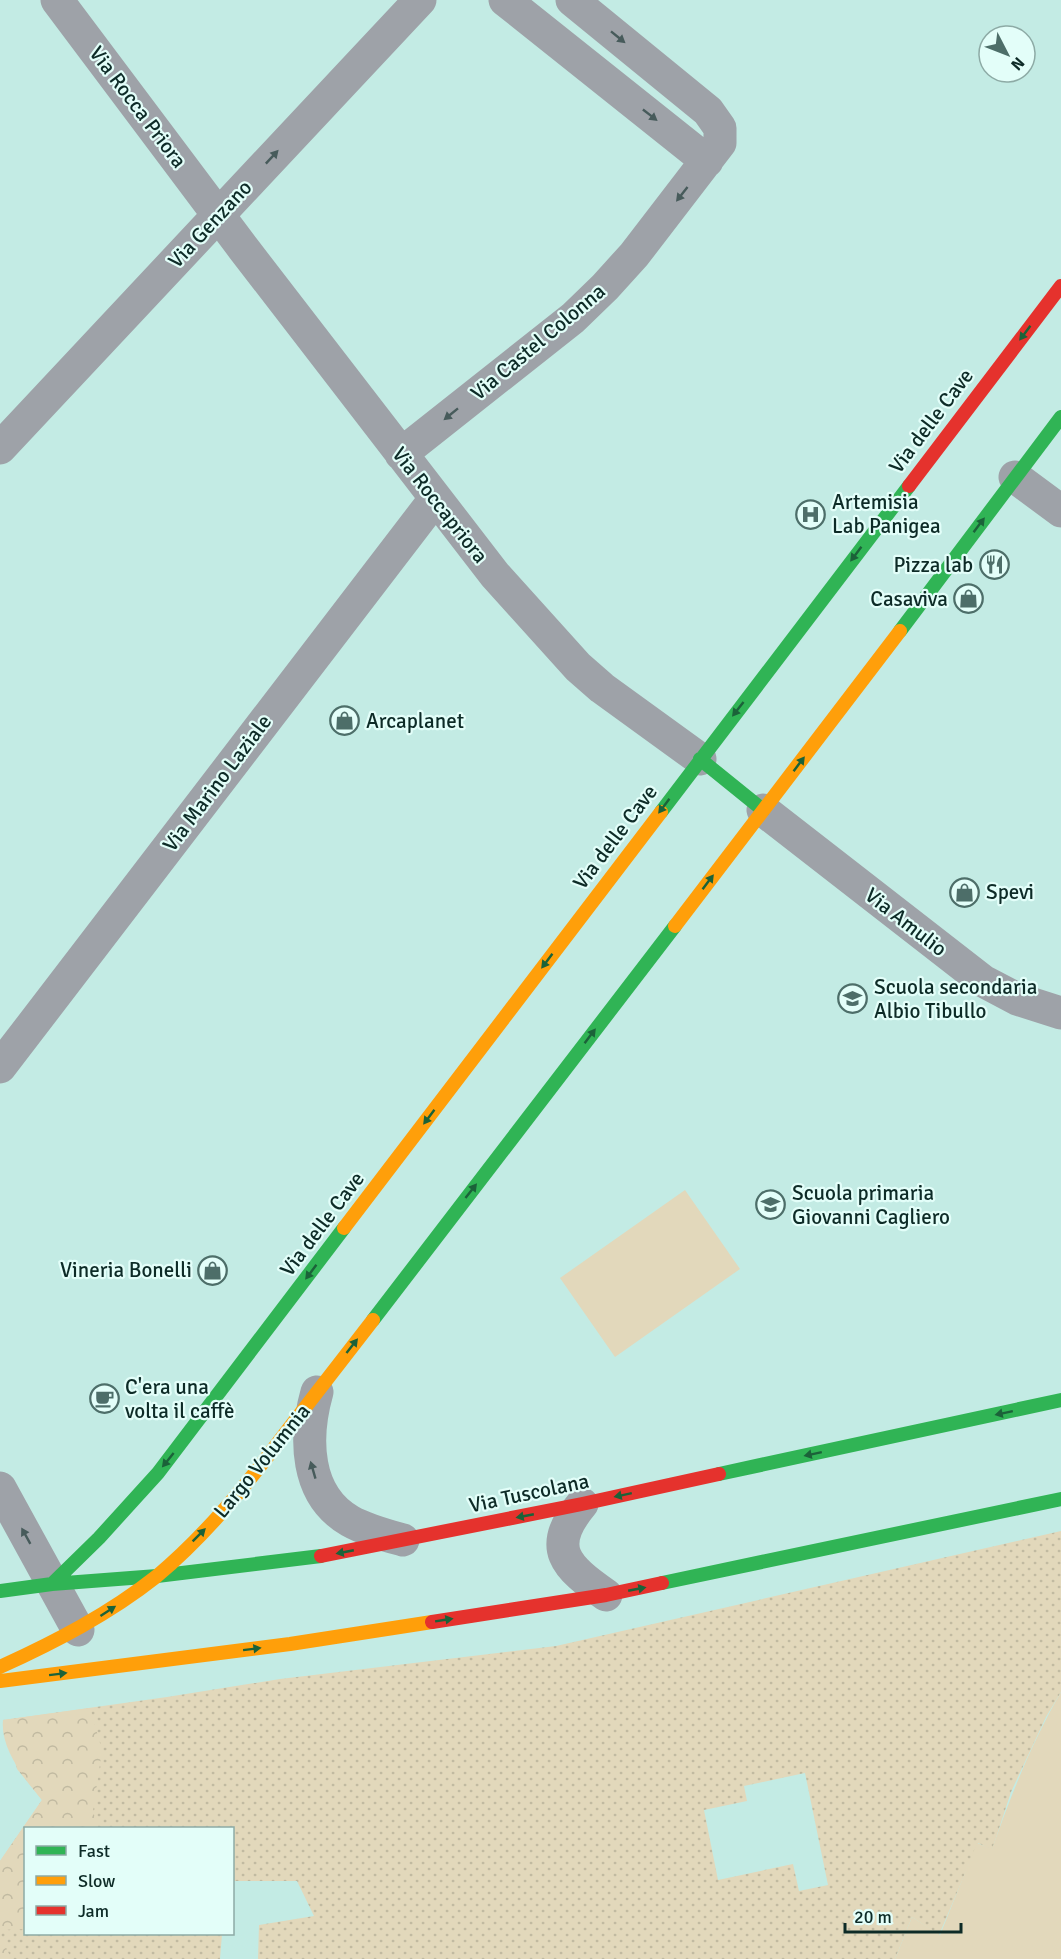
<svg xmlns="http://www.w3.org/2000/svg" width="1061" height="1959" viewBox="0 0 1061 1959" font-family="Signika,sans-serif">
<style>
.grass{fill:url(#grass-dots);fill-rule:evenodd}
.forest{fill:url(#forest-crowns)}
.green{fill:#e2d8bb}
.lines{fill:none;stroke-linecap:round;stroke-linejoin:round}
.street{stroke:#9ea2a8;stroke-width:33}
.fast{stroke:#30b455;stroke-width:14}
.slow{stroke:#ff9f0a;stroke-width:14}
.jam{stroke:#e5322d;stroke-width:14}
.oneway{fill:#475b5b}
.oneway2{fill:#1b6239}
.labels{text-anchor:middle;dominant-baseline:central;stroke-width:4.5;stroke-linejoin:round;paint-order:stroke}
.street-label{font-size:21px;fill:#0d2b27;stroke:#e3fef9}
.poi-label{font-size:21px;fill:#0d2b27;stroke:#e3fef9;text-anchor:start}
</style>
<defs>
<pattern id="grass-dots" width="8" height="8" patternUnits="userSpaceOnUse" patternTransform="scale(1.5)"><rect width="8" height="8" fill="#e2d8bb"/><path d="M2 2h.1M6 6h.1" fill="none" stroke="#c1baa1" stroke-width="1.8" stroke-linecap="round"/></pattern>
<pattern id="forest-crowns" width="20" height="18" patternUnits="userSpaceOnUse" patternTransform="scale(1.5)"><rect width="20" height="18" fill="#e2d8bb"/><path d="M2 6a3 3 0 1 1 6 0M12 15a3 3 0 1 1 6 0" fill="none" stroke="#c1baa1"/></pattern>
</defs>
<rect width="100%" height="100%" fill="#c3ebe4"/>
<path class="grass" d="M 1061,1531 L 1061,1692 L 1046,1717 L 1011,1792 L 992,1850 L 978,1843 L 939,1935 L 912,1917 L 895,1959 L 258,1959 L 259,1925 L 314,1916 L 297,1881 L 233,1881 L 232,1828 L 26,1828 L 26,1934 L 222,1934 L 220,1959 L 0,1959 L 0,1861 L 42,1800 L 17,1769 L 3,1720 L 167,1697 L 280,1679 L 556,1646 ZM 805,1773 L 828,1885 L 799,1891 L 793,1864 L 718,1880 L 704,1810 L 747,1801 L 744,1786 Z"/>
<path class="forest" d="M 90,1708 L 102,1750 L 93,1811 L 98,1828 L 26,1828 L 25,1929 L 0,1930 L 0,1861 L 42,1800 C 25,1779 0,1749 3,1720 Z
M 0,1935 L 11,1958 L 11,1959 L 0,1959 Z"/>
<path class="green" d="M 685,1190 L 740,1269 L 615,1357 L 560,1278 Z
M 1061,1692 L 1061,1959 L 895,1959 L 912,1917 L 940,1935 L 977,1843 L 992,1849 C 1011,1795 1032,1742 1061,1692 Z"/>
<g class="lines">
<path class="street" d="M 57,0 L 243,248 L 495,575 L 578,667 L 602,688 L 700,759
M 505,0 L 707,161
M 0,448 L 420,0
M 401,454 L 573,318 L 605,287 L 634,255 L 720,143 L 720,128 L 708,111 L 572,0
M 1015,477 L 1061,511
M 763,810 L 983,981 L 1017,999 L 1061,1013
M 0,1067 L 435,499
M 317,1392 C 304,1438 305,1495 350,1521 C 366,1530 385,1535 403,1540
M 0,1488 L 78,1630
M 582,1504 C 545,1548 566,1567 606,1595"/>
<path class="fast" d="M 900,631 L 1061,417
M 700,759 L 763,810
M 661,812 L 909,486
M 373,1320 L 675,926
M 719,1474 L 1061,1400
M 662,1583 L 1061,1499
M 52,1584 L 157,1576 L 321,1556
M 0,1591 L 52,1584 L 99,1538 L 158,1473 L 344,1228"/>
<path class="slow" d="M 675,926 L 900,631
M 344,1228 L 661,812
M 0,1667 C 55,1642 109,1614 157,1576 C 207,1534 248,1483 287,1431 C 316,1394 344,1357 373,1320
M 0,1681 L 290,1644 L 432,1622"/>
<path class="jam" d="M 909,486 L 1061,286
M 321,1556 L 582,1504 L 719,1474
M 432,1622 L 606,1595 L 662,1583"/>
</g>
<defs><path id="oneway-solid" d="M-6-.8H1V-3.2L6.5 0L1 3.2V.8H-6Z" transform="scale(1.5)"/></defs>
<g class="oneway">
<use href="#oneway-solid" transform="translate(618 37) rotate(39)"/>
<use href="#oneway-solid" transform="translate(650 115) rotate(38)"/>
<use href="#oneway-solid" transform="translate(272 157) rotate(-47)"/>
<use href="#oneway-solid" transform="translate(682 194) rotate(128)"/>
<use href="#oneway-solid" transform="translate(451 414) rotate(141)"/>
<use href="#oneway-solid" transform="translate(313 1470) rotate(-106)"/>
<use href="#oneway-solid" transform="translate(26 1536) rotate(-119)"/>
</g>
<g class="oneway2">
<use href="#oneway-solid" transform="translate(1025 333) rotate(127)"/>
<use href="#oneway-solid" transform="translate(979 525) rotate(-53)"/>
<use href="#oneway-solid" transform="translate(856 554) rotate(127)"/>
<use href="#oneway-solid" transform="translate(738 709) rotate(128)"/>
<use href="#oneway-solid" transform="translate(799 764) rotate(-53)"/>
<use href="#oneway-solid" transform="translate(664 806) rotate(127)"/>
<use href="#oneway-solid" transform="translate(708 882) rotate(-53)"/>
<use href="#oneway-solid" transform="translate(547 961) rotate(127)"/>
<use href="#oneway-solid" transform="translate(590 1036) rotate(-53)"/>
<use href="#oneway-solid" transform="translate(429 1117) rotate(127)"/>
<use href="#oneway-solid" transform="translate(471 1191) rotate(-52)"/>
<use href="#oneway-solid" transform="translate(311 1272) rotate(127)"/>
<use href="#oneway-solid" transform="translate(352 1346) rotate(-52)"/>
<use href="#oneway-solid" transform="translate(1004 1413) rotate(168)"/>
<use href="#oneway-solid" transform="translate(813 1454) rotate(168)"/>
<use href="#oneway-solid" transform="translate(168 1460) rotate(129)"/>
<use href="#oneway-solid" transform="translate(623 1495) rotate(168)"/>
<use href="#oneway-solid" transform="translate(525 1516) rotate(169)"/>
<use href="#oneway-solid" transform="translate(199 1535) rotate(-45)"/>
<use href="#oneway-solid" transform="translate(345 1552) rotate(169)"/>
<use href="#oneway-solid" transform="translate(637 1589) rotate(-11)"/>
<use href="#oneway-solid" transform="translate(108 1611) rotate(-33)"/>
<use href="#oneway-solid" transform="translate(444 1620) rotate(-9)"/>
<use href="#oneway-solid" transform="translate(252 1649) rotate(-7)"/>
<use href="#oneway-solid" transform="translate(58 1674) rotate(-7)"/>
</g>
<defs>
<symbol id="hospital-ring" viewBox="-11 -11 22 22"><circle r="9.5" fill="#e3fef9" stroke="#4d6e69" stroke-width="1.5"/><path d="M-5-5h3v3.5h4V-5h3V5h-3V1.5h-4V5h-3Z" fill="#4d6e69"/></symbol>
<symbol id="restaurant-ring" viewBox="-11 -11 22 22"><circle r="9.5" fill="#e3fef9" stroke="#4d6e69" stroke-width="1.5"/><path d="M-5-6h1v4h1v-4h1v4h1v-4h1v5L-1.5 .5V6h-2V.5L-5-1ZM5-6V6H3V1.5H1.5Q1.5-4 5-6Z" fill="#4d6e69"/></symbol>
<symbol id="shop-ring" viewBox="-11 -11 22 22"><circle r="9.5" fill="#e3fef9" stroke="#4d6e69" stroke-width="1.5"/><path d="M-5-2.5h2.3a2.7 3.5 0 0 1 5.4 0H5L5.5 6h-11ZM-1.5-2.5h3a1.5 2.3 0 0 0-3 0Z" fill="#4d6e69"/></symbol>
<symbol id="school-ring" viewBox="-11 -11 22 22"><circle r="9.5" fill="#e3fef9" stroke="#4d6e69" stroke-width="1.5"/><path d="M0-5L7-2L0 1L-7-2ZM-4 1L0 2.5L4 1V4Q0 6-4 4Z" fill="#4d6e69"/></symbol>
<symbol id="cafe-ring" viewBox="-11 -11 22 22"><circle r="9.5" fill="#e3fef9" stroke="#4d6e69" stroke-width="1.5"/><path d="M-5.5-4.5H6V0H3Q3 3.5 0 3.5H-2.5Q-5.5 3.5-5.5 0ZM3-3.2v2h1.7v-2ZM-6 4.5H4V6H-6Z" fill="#4d6e69"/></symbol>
</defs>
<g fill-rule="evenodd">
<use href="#hospital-ring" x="794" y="498" width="33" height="33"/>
<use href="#restaurant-ring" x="978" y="548" width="33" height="33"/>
<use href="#shop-ring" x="952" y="582" width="33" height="33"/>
<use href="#shop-ring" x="328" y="704" width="33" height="33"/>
<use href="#shop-ring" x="948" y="876" width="33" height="33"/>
<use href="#school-ring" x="836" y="982" width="33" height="33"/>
<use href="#school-ring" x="754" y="1188" width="33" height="33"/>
<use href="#shop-ring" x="196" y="1254" width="33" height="33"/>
<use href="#cafe-ring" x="88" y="1382" width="33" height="33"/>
</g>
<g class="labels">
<g class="street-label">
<text transform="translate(138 107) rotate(53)">Via Rocca Priora</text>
<text transform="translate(210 224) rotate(-47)">Via Genzano</text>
<text transform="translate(538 342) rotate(-40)">Via Castel Colonna</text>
<text transform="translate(931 421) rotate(-53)">Via delle Cave</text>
<text transform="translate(440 505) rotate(52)">Via Roccapriora</text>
<text transform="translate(217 783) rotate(-53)">Via Marino Laziale</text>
<text transform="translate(615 837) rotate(-53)">Via delle Cave</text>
<text transform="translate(906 922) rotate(38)">Via Amulio</text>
<text transform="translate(322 1224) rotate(-53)">Via delle Cave</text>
<text transform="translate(262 1461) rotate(-51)">Largo Volumnia</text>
<text transform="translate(529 1493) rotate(-12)">Via Tuscolana</text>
</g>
<g class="poi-label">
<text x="832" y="502">Artemisia<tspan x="832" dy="24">Lab Panigea</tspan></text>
<text x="973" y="565" text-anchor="end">Pizza lab</text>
<text x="948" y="599" text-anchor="end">Casaviva</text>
<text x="366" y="721">Arcaplanet</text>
<text x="986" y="892">Spevi</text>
<text x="874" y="987">Scuola secondaria<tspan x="874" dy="24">Albio Tibullo</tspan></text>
<text x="792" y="1193">Scuola primaria<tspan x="792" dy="24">Giovanni Cagliero</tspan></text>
<text x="192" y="1270" text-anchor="end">Vineria Bonelli</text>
<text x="125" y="1387">C'era una<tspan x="125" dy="24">volta il caffè</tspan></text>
</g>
</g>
<rect x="24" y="1827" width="210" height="108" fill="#e3fef9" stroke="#8daaa5" stroke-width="1.5"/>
<rect x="36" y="1846" width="30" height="9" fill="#30b455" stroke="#8daaa5" stroke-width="1.5"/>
<text x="78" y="1857" font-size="18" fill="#0d2b27">Fast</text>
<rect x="36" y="1876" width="30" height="9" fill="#ff9f0a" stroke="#8daaa5" stroke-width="1.5"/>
<text x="78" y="1887" font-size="18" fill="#0d2b27">Slow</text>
<rect x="36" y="1906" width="30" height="9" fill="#e5322d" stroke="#8daaa5" stroke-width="1.5"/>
<text x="78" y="1917" font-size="18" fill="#0d2b27">Jam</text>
<g transform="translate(1007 54) rotate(132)"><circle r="28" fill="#e3fef9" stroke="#8daaa5" stroke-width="1.5"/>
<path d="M0-4.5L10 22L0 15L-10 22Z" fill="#4d6e69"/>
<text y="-9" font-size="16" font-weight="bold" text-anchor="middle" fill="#0d2b27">N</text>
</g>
<path d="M845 1923v9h116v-9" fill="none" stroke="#0d2b27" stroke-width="3"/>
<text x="854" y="1923" font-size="18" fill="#0d2b27" stroke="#e3fef9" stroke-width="4.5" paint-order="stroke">20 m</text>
</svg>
